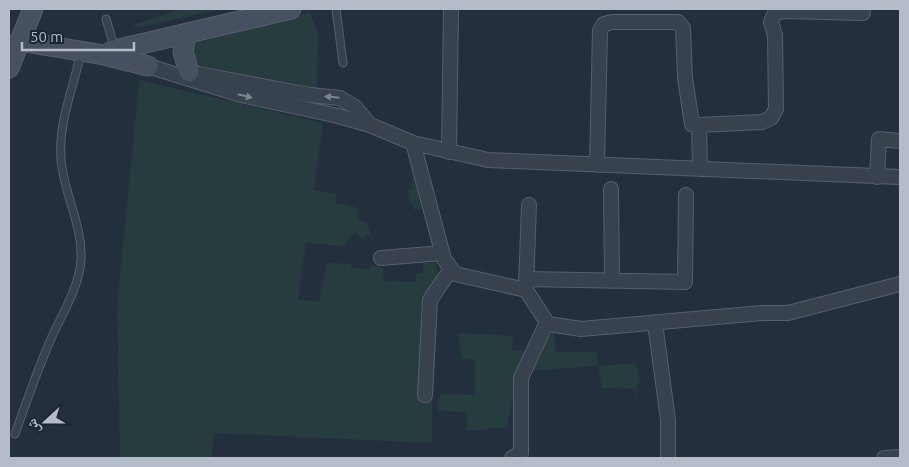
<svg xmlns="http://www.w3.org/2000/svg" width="909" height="467" viewBox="0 0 909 467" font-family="Ubuntu,'Noto Naskh Arabic',sans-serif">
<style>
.green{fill:#263c3f}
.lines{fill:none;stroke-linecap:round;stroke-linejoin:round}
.lane-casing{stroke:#565f6c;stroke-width:9}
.street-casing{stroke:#565f6c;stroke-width:16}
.secondary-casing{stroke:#565f6c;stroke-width:21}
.lane{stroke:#38414e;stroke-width:7}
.street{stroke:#38414e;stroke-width:14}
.secondary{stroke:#465061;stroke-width:19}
.oneway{fill:#7c8592}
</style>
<rect width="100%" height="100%" fill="#242f3e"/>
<path class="green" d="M 180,9 L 222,9 L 136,28 L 134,25 Z
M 310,13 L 318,32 L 317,89 L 285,81 L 193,67 L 190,44 L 199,38 Z
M 139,80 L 323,123 L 314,190 L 337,194 L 335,203 L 358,208 L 357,217 L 367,224 L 372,237 L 366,234 L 363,240 L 355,232 L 343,246 L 306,243 L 298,300 L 319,301 L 327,263 L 351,264 L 351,268 L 369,269 L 373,265 L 383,268 L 384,281 L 416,282 L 416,274 L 423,273 L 423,263 L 436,263 L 438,279 L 432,309 L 432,443 L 213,433 L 212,458 L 120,458 L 117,310 Z
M 413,168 L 422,209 L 413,209 L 414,205 L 409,203 L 408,190 L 412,189 Z
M 554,330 L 556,352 L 596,352 L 598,366 L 636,363 L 640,384 L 637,384 L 636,413 L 636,389 L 602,388 L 598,366 L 526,371 Z
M 459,333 L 513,336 L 512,350 L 529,351 L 514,390 L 507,427 L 467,431 L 467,412 L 437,411 L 440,394 L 475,395 L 475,360 L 461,359 Z"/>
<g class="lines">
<defs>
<path id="lane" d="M 336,9 L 343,63
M 106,19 L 115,50
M 15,434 C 26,403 37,371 50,341 C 61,315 79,289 81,260 C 83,225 63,192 61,159 C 58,122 74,87 81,52"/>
<path id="street" d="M 148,66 L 241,95 L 334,115 L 370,125 L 413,143 L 488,160 L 900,177
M 198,74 L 310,95 L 340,98 L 355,107 L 370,125
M 699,125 L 700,169
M 413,143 L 444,259 L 455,274 L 526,290 L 548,324 L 581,329 L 762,313 L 788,313 L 900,284
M 449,152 L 451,9
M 597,165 L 600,31 L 604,24 L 612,22 L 678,22 L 683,28 L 685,78 L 692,124 L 699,125 L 762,122 L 771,118 L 776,109 L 775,35 L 771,22 L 775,13 L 785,11 L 863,13
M 877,177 L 879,139 L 900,141
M 611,189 L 612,281
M 381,258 L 442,253
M 526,279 L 685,282 L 686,195
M 526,287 L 529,205
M 655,323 L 668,420 L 668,458
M 425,395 L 430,300 L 451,269
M 512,458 L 521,453 L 521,378 L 547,322
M 884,458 L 900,457"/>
<path id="secondary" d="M 186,35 L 183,52 L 189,72
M 19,41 L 104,55 L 115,50 L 291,9
M 104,55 L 148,66
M 9,68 L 33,9"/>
</defs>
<use href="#lane" class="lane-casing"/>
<use href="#street" class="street-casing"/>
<use href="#secondary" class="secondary-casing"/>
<use href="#lane" class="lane"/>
<use href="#street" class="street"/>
<use href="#secondary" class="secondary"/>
</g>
<defs><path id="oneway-solid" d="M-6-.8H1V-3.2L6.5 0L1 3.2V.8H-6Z" transform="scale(1.25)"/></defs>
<g class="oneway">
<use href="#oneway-solid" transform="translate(245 96) rotate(14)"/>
<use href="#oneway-solid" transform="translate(332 97) rotate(-174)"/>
</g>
<rect width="909" height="467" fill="none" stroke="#b4bcc9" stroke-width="20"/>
<g transform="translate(45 422) rotate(249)" stroke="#1d2633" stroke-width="4" paint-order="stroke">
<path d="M0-4L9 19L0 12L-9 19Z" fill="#b4bcc9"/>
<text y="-8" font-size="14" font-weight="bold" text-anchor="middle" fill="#b4bcc9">ش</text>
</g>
<path d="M22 42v8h112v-8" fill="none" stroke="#b4bcc9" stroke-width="2.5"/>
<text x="30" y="42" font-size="15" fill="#b4bcc9" stroke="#1d2633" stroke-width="4" paint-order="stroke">50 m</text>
</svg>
